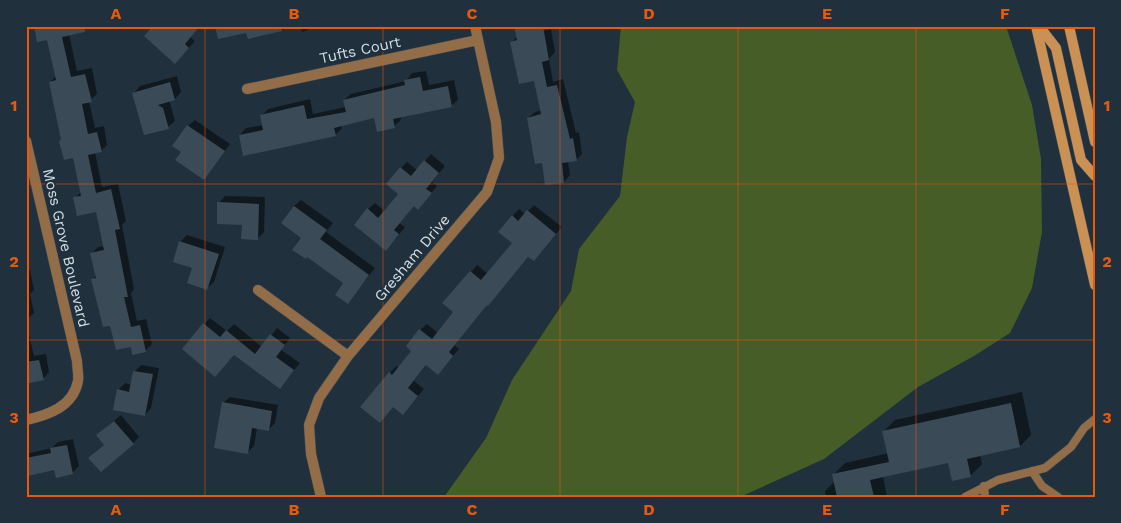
<svg xmlns="http://www.w3.org/2000/svg" width="1121" height="523" viewBox="0 0 1121 523" font-family="'Work Sans',sans-serif">
<style>
.green{fill:#465d27}
.shadow{fill:#0007}
.building{fill:#3a4b57}
.lines{fill:none;stroke-linecap:round;stroke-linejoin:round}
.lane-casing{stroke:#3d4c57;stroke-width:9}
.street-casing{stroke:#3d4c57;stroke-width:11}
.secondary-casing{stroke:#3d4c57;stroke-width:11}
.lane{stroke:#926d48;stroke-width:8}
.street{stroke:#926d48;stroke-width:10}
.secondary{stroke:#cb9053;stroke-width:10}
.grid{fill:none;stroke:#e8590c;stroke-width:1;stroke-opacity:0.55}
.labels{text-anchor:middle;dominant-baseline:central;stroke-width:4;stroke-linejoin:round;paint-order:stroke}
.street-label{font-size:15px;fill:#d5dfe6;stroke:#20303c}
.neatline{fill:none;stroke:#e8590c;stroke-width:2}
.grid-label{font-size:16px;text-anchor:middle;font-weight:bold;fill:#e8590c}
</style>
<rect width="100%" height="100%" fill="#20303c"/>
<path class="green" d="M 621,26 L 1006,26 L 1032,105 L 1041,159 L 1042,232 L 1032,288 L 1010,333 L 974,356 L 918,387 L 824,459 L 740,497 L 444,497 L 486,438 L 512,380 L 571,291 L 579,249 L 620,196 L 627,137 L 635,102 L 617,70 Z"/>
<path class="shadow" d="M 155,26 L 190,37 L 195,41 L 182,56 Z
M 217,26 L 298,26 L 249,38 L 247,32 Z
M 301,26 L 318,26 L 302,32 Z
M 551,29 L 555,52 L 549,59 L 553,82 L 563,79 L 576,133 L 579,132 L 582,154 L 576,160 L 568,161 L 570,175 L 564,182 L 543,161 L 528,118 L 535,112 L 542,110 L 535,79 L 512,42 L 517,37 Z
M 69,34 L 77,71 L 92,68 L 97,94 L 89,101 L 95,128 L 104,126 L 107,145 L 101,151 L 95,152 L 102,187 L 118,184 L 126,221 L 122,225 L 134,289 L 131,293 L 137,321 L 146,319 L 152,344 L 145,351 L 132,346 L 111,324 L 92,280 L 96,276 L 92,253 L 98,247 L 105,246 L 97,211 L 75,198 L 82,191 L 74,157 L 65,159 L 50,82 L 56,76 L 48,38 Z
M 426,71 L 429,85 L 454,80 L 458,100 L 451,106 L 400,116 L 401,120 L 394,126 L 375,117 L 341,125 L 342,128 L 335,135 L 240,135 L 246,128 L 264,125 L 262,116 L 268,109 L 310,99 L 313,114 L 346,107 L 344,100 L 351,94 L 406,81 L 412,73 Z
M 177,76 L 181,92 L 175,99 L 169,100 L 175,121 L 168,127 L 134,93 L 140,86 Z
M 195,120 L 230,144 L 204,178 L 183,152 L 188,126 Z
M 431,154 L 445,166 L 432,182 L 437,186 L 424,202 L 414,205 L 399,223 L 405,227 L 392,243 L 368,209 L 375,203 L 385,211 L 400,193 L 401,168 L 407,162 L 417,170 Z
M 225,196 L 265,197 L 264,232 L 257,239 L 219,203 Z
M 301,200 L 333,223 L 326,232 L 375,268 L 348,302 L 345,283 L 303,238 L 294,206 Z
M 534,205 L 562,227 L 540,253 L 529,256 L 487,304 L 454,345 L 459,349 L 444,366 L 427,364 L 414,381 L 424,389 L 409,407 L 362,406 L 390,373 L 396,366 L 399,368 L 413,351 L 420,330 L 427,324 L 438,333 L 455,312 L 444,303 L 477,265 L 488,274 L 513,243 L 512,216 L 519,209 L 525,214 Z
M 187,235 L 225,247 L 214,282 L 207,288 L 180,242 Z
M 26,270 L 30,270 L 34,290 L 30,294 L 34,313 L 26,320 Z
M 210,318 L 227,331 L 234,324 L 262,347 L 277,328 L 290,338 L 281,350 L 300,363 L 279,388 L 204,324 Z
M 29,335 L 34,356 L 46,354 L 49,372 L 43,379 L 26,382 L 26,336 Z
M 141,365 L 159,368 L 151,408 L 145,415 L 118,390 L 125,383 L 132,385 L 135,371 Z
M 1022,392 L 1031,435 L 1020,446 L 980,455 L 982,464 L 970,476 L 949,461 L 883,476 L 887,497 L 826,497 L 825,491 L 835,481 L 834,474 L 845,463 L 889,453 L 884,431 L 895,420 Z
M 230,397 L 278,405 L 275,423 L 268,430 L 257,428 L 254,446 L 247,453 L 223,403 Z
M 121,415 L 139,437 L 133,443 L 97,451 L 105,444 L 104,429 Z
M 73,439 L 79,466 L 72,473 L 55,469 L 26,475 L 26,454 L 52,448 L 58,442 Z"/>
<path class="building" d="M 34,26 L 85,26 L 85,32 L 62,37 L 71,77 L 85,74 L 92,102 L 82,104 L 88,134 L 97,132 L 102,152 L 88,155 L 96,193 L 111,189 L 120,229 L 115,230 L 128,297 L 124,297 L 131,327 L 140,325 L 146,352 L 132,355 L 131,347 L 116,350 L 110,326 L 103,327 L 91,279 L 96,278 L 90,253 L 104,250 L 96,212 L 77,216 L 73,197 L 81,196 L 73,158 L 64,160 L 59,141 L 61,140 L 49,82 L 56,80 L 47,40 L 37,42 Z
M 153,26 L 200,26 L 185,44 L 189,48 L 175,64 L 144,36 Z
M 215,26 L 281,26 L 282,31 L 248,39 L 246,33 L 218,39 Z
M 514,26 L 543,26 L 549,60 L 542,62 L 547,87 L 557,85 L 570,139 L 573,138 L 577,161 L 562,163 L 564,183 L 545,185 L 542,163 L 535,164 L 527,118 L 541,114 L 534,81 L 519,84 L 510,42 L 517,40 Z
M 420,77 L 423,91 L 448,86 L 452,107 L 393,119 L 395,128 L 377,132 L 374,118 L 334,128 L 336,136 L 243,156 L 239,135 L 263,130 L 260,115 L 304,105 L 307,119 L 346,112 L 343,100 L 405,85 L 404,80 Z
M 170,82 L 175,100 L 158,105 L 163,108 L 169,129 L 144,135 L 132,93 Z
M 187,125 L 225,151 L 204,180 L 175,160 L 181,152 L 172,146 Z
M 424,160 L 439,173 L 426,189 L 432,193 L 418,210 L 414,206 L 394,230 L 399,234 L 386,251 L 354,225 L 367,208 L 378,218 L 398,194 L 386,184 L 400,167 L 411,176 Z
M 217,202 L 259,204 L 258,240 L 241,239 L 242,225 L 217,224 Z
M 294,206 L 327,230 L 320,239 L 369,275 L 348,304 L 335,295 L 343,283 L 307,257 L 306,259 L 292,250 L 301,238 L 281,223 Z
M 527,210 L 556,234 L 534,261 L 528,257 L 488,306 L 487,305 L 449,352 L 453,356 L 438,375 L 426,365 L 408,388 L 418,396 L 403,415 L 393,407 L 380,423 L 360,407 L 389,372 L 392,375 L 411,351 L 406,346 L 419,329 L 432,339 L 453,312 L 442,303 L 470,271 L 481,280 L 512,243 L 498,232 L 512,215 L 518,221 Z
M 179,241 L 219,254 L 207,290 L 187,283 L 192,268 L 173,262 Z
M 203,323 L 220,337 L 226,330 L 255,354 L 270,334 L 285,345 L 276,357 L 294,370 L 280,389 L 234,355 L 215,377 L 182,349 Z
M 39,360 L 44,380 L 26,384 L 26,362 Z
M 133,371 L 153,374 L 145,416 L 113,410 L 117,389 L 129,392 Z
M 222,402 L 272,411 L 269,431 L 252,428 L 248,454 L 214,448 Z
M 1011,403 L 1020,447 L 967,459 L 971,477 L 952,481 L 948,463 L 870,480 L 874,497 L 837,497 L 832,474 L 889,462 L 882,431 Z
M 114,421 L 134,444 L 101,472 L 88,458 L 104,445 L 96,435 Z
M 67,445 L 73,474 L 56,478 L 54,470 L 28,476 L 26,458 L 51,453 L 50,448 Z"/>
<g class="lines">
<defs>
<path id="lane" d="M 1032,471 L 1042,486 L 1058,497
M 984,486 L 985,497
M 965,497 L 998,480 L 1045,468 L 1071,447 L 1084,428 L 1095,419"/>
<path id="street" d="M 247,89 L 478,40
M 26,141 L 77,361 C 77,367 79,375 78,381 C 73,407 48,415 26,420
M 258,290 L 348,356
M 321,497 L 311,454 L 309,425 L 319,398 L 348,356 L 487,192 L 499,158 L 496,122 L 475,26"/>
<path id="secondary" d="M 1036,26 L 1095,285
M 1039,26 L 1056,48 L 1081,160 L 1095,176
M 1069,26 L 1095,142"/>
</defs>
<use href="#lane" class="lane-casing"/>
<use href="#street" class="street-casing"/>
<use href="#secondary" class="secondary-casing"/>
<use href="#lane" class="lane"/>
<use href="#street" class="street"/>
<use href="#secondary" class="secondary"/>
</g>
<path class="grid" d="M 205,26 L 205,497M 383,26 L 383,497M 560,26 L 560,497M 738,26 L 738,497M 916,26 L 916,497M 26,184 L 1095,184M 26,340 L 1095,340"/>
<g class="labels">
<g class="street-label">
<text transform="translate(360 50) rotate(-12)">Tufts Court</text>
<text transform="translate(66 248) rotate(77)">Moss Grove Boulevard</text>
<text transform="translate(412 258) rotate(-50)">Gresham Drive</text>
</g>
</g>
<rect width="1121" height="523" fill="none" stroke="#20303c" stroke-width="55"/>
<rect x="28" y="28" width="1066" height="468" class="neatline"/>
<g class="grid-label">
<text x="116" y="19">A</text>
<text x="294" y="19">B</text>
<text x="472" y="19">C</text>
<text x="649" y="19">D</text>
<text x="827" y="19">E</text>
<text x="1005" y="19">F</text>
<text x="14" y="111">1</text>
<text x="1107" y="111">1</text>
<text x="14" y="267">2</text>
<text x="1107" y="267">2</text>
<text x="14" y="423">3</text>
<text x="1107" y="423">3</text>
<text x="116" y="515">A</text>
<text x="294" y="515">B</text>
<text x="472" y="515">C</text>
<text x="649" y="515">D</text>
<text x="827" y="515">E</text>
<text x="1005" y="515">F</text>
</g>
</svg>
